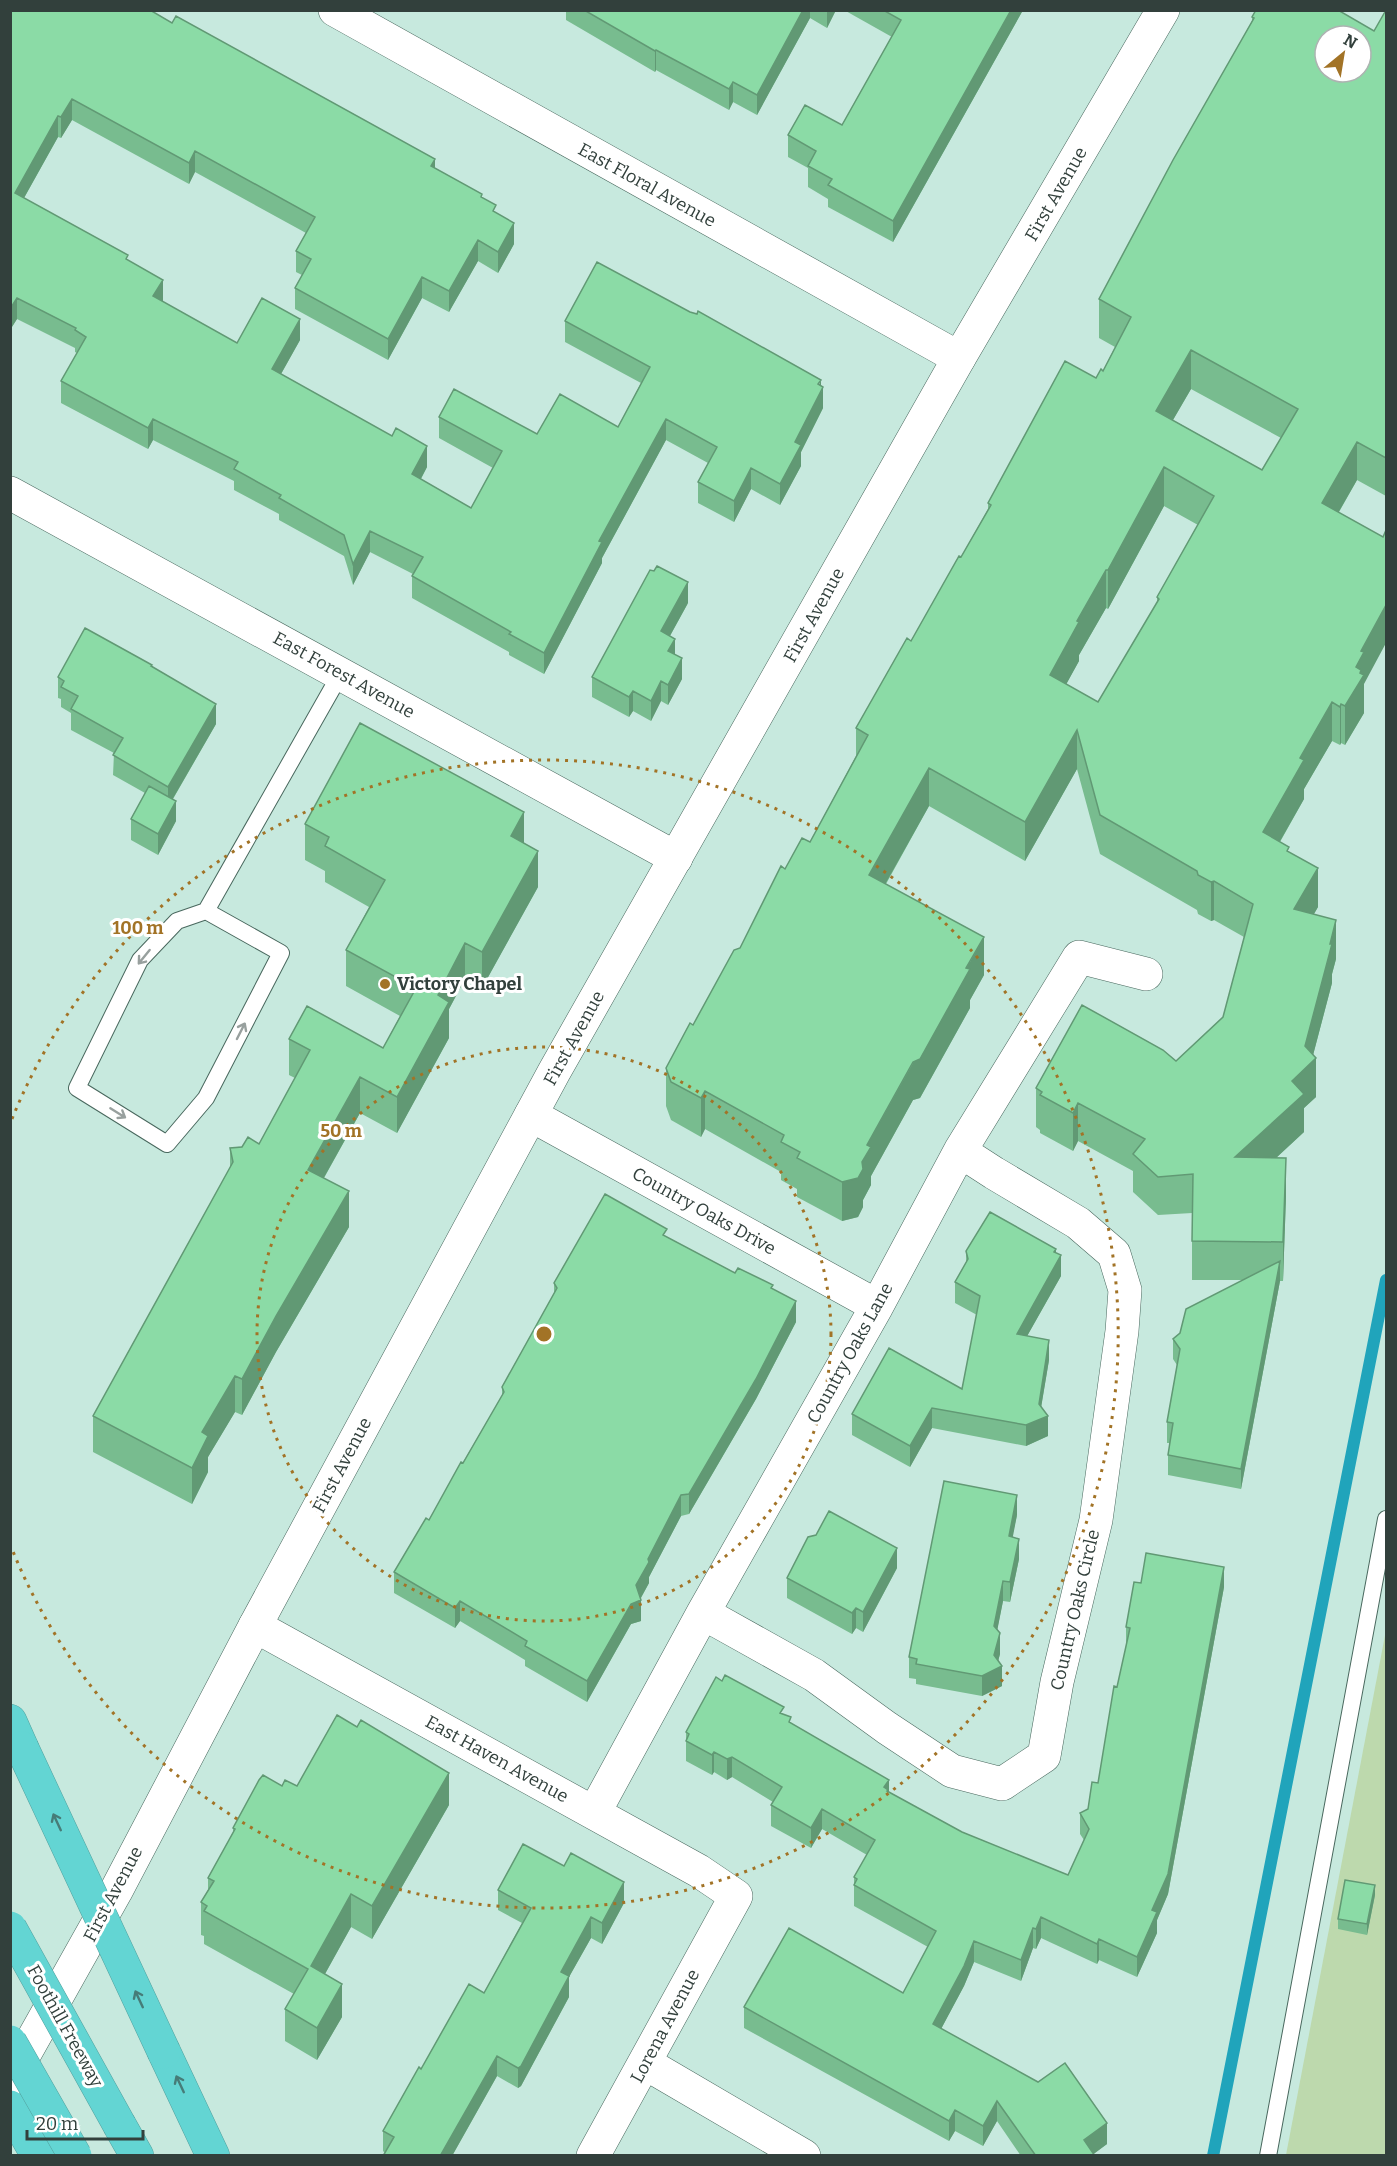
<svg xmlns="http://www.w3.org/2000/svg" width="1397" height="2166" viewBox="0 0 1397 2166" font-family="Bitter,serif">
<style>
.green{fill:#bdd9ad}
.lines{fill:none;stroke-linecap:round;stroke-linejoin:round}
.stream{stroke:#20a4bb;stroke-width:12}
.lane-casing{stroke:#49685e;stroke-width:18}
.street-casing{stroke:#49685e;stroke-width:34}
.secondary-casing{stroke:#49685e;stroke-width:34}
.highway-casing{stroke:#52a19e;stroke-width:34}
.lane{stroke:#fff;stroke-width:16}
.street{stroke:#fff;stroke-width:33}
.secondary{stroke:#fff;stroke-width:33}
.highway{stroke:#63d5d3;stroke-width:33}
.highway-bridge-casing{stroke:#52a19e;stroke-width:34;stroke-linecap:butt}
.highway-bridge{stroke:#63d5d3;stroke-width:33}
.wall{fill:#78bc8f;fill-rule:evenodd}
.shaded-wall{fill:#619974}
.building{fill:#8bdba6;stroke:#619974;stroke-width:1.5;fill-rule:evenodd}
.oneway{stroke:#98a09e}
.oneway2{stroke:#467c78}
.ring{fill:none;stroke:#a27326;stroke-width:3;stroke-dasharray:3 6}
.poi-dot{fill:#a27326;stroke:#fff;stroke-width:2}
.labels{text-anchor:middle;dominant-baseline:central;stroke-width:6;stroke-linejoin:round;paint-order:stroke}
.street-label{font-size:18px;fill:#32403c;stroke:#fff}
.poi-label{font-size:18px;font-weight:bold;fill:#32403c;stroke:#fff;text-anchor:start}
.centre{fill:#a27326;stroke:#fff;stroke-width:3}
.ring-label{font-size:18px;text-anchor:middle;font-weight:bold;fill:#a27326;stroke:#fff;stroke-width:6;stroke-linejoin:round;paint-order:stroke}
</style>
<rect width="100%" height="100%" fill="#c7e9de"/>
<path class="green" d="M 1386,1630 L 1386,2155 L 1286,2155 Z"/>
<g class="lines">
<path class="stream" d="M 1213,2156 L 1386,1280"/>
<defs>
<path id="lane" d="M 206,911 L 281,953 L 206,1098 L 167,1144 L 77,1088 L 140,960 L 177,921 L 206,911 L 341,673
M 1268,2156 L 1386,1519"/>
<path id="street" d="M 335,10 L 959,358
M 10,493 L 676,858
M 531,1115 L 877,1306
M 703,1613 L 814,1675 L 887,1728 L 952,1771 L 1002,1784 L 1044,1756 L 1057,1682 L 1096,1520 L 1122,1331 L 1125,1290 L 1114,1254 L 1078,1223 L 994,1173 L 960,1151
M 255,1626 L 699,1871 L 736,1896 L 593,2156
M 594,1813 L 703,1613 L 877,1306 L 960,1151 L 1079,957 L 1146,974
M 645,2063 L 804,2156"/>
<path id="secondary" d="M 10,2080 L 116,1891 L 255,1626 L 554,1072 L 959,358 L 1163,10"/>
<path id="highway" d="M 10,1721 L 22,1748
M 164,2052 L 213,2156
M 10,2107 L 38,2156
M 120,2126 L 137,2156"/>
</defs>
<use href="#lane" class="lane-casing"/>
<use href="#street" class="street-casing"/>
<use href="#secondary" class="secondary-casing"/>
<use href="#highway" class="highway-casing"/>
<use href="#lane" class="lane"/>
<use href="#street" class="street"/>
<use href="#secondary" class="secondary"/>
<use href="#highway" class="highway"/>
<defs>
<path id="highway-bridge" d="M 22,1748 L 164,2052
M 10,1928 L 120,2126
M 10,2042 L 75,2156"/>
</defs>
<use href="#highway-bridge" class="highway-bridge-casing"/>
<use href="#highway-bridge" class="highway-bridge"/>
</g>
<path class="wall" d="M 10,10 L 435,168 L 482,198 L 496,213 L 514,244 L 498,273 L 478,261 L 449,312 L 422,298 L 388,360 L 295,309 L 295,288 L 302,275 L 296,272 L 296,251 L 306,233 L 195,172 L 189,184 L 72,120 L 61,138 L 58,137 L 24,198 L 128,260 L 163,301 L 162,302 L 237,343 L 300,340 L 281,374 L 427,467 L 421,479 L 471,508 L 493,468 L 439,438 L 439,417 L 537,434 L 618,427 L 641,383 L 565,342 L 565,321 L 821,385 L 823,408 L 801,452 L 801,466 L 780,505 L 751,489 L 734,522 L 698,503 L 698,482 L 708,463 L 666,440 L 602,558 L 602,563 L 544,674 L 509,655 L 509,652 L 412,598 L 412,576 L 413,574 L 370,552 L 353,585 L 344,556 L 279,520 L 279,514 L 234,490 L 234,481 L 153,440 L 148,449 L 61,403 L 61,381 L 77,353 L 75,352 L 75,348 L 17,319 L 10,330 Z
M 566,10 L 836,10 L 827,28 L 810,18 L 757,115 L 733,102 L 729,110 L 656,70 L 655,72 L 566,20 Z
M 844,10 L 1023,10 L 893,242 L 828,207 L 828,199 L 808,187 L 808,168 L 788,157 L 788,135 L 842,125 L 892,37 Z
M 1386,10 L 1386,496 L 1357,480 L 1339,512 L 1364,684 L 1364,713 L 1345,745 L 1341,743 L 1340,745 L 1332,741 L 1304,789 L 1304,799 L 1280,842 L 1289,852 L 1318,907 L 1314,914 L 1336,959 L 1332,974 L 1332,983 L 1313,1055 L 1316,1097 L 1304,1108 L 1304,1132 L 1276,1158 L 1286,1196 L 1283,1281 L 1280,1281 L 1241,1489 L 1168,1475 L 1168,1455 L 1170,1443 L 1167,1443 L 1167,1422 L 1177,1365 L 1173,1359 L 1173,1339 L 1242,1280 L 1192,1280 L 1192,1213 L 1158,1215 L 1133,1192 L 1133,1171 L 1078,1141 L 1073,1151 L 1040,1133 L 1040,1130 L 1036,1127 L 1036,1088 L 1176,1061 L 1223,1017 L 1244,937 L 1214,920 L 1211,921 L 1198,914 L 1197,910 L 1100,854 L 1077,769 L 1025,861 L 929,806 L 886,884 L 984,975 L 970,1000 L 970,1008 L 920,1098 L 913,1100 L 871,1176 L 871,1185 L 863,1200 L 863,1207 L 858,1217 L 842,1221 L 797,1197 L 797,1189 L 781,1180 L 781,1172 L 705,1129 L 701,1137 L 671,1120 L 666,1106 L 666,1068 L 693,1025 L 740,948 L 785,869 L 810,842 L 856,756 L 856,728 L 911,641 L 961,557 L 988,509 L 988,503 L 1096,378 L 1103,371 L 1115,347 L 1099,338 L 1099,299 L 1252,21 L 1252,17 L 1374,31 ZM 1191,389 L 1281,438 L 1262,470 L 1173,420 ZM 1164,506 L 1198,525 L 1157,597 L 1157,603 L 1098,702 L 1066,684 L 1079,661 L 1079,655 L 1106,608 L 1108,609 Z
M 688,603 L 670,636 L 682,679 L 668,705 L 661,701 L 651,721 L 633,711 L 629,717 L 592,697 L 592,677 Z
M 152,667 L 216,724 L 173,799 L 176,821 L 158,855 L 131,840 L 131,819 L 145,793 L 113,775 L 114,753 L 71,730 L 71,713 L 61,707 L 61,699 L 58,698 L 58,677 Z
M 305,824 L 524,844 L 538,887 L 482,988 L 465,979 L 449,1009 L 449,1038 L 397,1133 L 360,1113 L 324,1178 L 349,1227 L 276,1352 L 242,1415 L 235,1412 L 208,1457 L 208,1472 L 192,1504 L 93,1452 L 93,1416 L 230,1168 L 230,1148 L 259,1144 L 295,1078 L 289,1075 L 289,1039 L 383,1048 L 400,1016 L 346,986 L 346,950 L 369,907 L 325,882 L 325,871 L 305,860 Z
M 667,1237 L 735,1273 L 773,1289 L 796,1322 L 756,1399 L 689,1514 L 681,1516 L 649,1577 L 649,1583 L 641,1598 L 641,1621 L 631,1624 L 587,1702 L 525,1666 L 525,1660 L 460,1621 L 455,1628 L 394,1593 L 394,1572 L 429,1520 L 502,1396 L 502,1387 L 554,1294 L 554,1283 Z
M 966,1251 L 1056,1253 L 1061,1276 L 1027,1336 L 1049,1360 L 1041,1407 L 1048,1436 L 1026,1446 L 932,1428 L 910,1467 L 852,1435 L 852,1414 L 962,1389 L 977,1315 L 955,1303 L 955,1282 L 966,1263 Z
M 1017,1515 L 1012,1537 L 1019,1559 L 1010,1602 L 1003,1601 L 997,1630 L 1000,1654 L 998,1661 L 1002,1686 L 982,1696 L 916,1684 L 916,1679 L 909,1678 L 909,1657 Z
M 897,1568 L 863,1632 L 856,1628 L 852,1634 L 787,1598 L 787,1578 Z
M 1141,1583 L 1224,1587 L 1168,1894 L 1157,1920 L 1157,1933 L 1137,1977 L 1099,1960 L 1097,1964 L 1041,1938 L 1036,1949 L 1033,1948 L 1021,1981 L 974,1962 L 964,1986 L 941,2029 L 1107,2144 L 1093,2154 L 1095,2156 L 1021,2156 L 997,2121 L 983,2146 L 955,2131 L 949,2141 L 744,2028 L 744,2007 L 903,1993 L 928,1947 L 854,1906 L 854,1877 L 867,1855 L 822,1829 L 811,1848 L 771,1826 L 771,1805 L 773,1802 L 732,1777 L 727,1780 L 714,1772 L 712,1775 L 686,1761 L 686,1732 L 784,1715 L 791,1723 L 889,1792 L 962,1832 L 1068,1875 L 1084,1840 L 1080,1834 L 1080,1813 L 1088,1809 L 1098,1783 L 1126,1646 L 1126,1627 Z
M 282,1786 L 297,1786 L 449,1805 L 372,1939 L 351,1927 L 325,1974 L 342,2017 L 317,2060 L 285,2041 L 285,2009 L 294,1994 L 204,1944 L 204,1936 L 201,1935 L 201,1902 L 208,1890 L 208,1878 L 233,1834 L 233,1828 Z
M 498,1890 L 624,1903 L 602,1944 L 591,1938 L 569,1977 L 569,1997 L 521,2086 L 518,2088 L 497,2076 L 452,2156 L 383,2156 L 385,2153 L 383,2151 L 383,2131 L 421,2069 L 484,1993 L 522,1923 L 498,1910 Z
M 1375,1895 L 1367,1935 L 1338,1929 L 1338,1919 Z"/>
<path class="shaded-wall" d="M 803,10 L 810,10 L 810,18 L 757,115 L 757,95 Z
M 827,10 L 836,10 L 827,28 Z
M 1011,10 L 1023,10 L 893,242 L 893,221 Z
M 656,50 L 656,70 L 655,72 L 655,51 Z
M 733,82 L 733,102 L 729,110 L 729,89 Z
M 72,99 L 72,120 L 61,138 L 61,117 Z
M 58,116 L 58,137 L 15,214 L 15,193 Z
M 195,151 L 195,172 L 189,184 L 189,163 Z
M 435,159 L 435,180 L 431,166 Z
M 514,223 L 514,244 L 498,273 L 498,252 Z
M 478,240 L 478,261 L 449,312 L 449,291 Z
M 422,277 L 422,298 L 388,360 L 388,339 Z
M 163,280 L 163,301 L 153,318 L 153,296 Z
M 17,298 L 17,319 L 10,330 L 10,309 Z
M 300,319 L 300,340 L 272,390 L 272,369 Z
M 1191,350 L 1191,389 L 1156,449 L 1156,411 Z
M 821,380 L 821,392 L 823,387 L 823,408 L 801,452 L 801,466 L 780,505 L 780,484 L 795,442 Z
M 153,419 L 153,440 L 148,449 L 148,428 Z
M 666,419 L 666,440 L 602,558 L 602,563 L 544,674 L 544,653 L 599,541 Z
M 1357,442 L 1357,480 L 1322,541 L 1322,503 Z
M 427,446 L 427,467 L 412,495 L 412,474 Z
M 1164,467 L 1164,506 L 1108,609 L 1108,570 Z
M 751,468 L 751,489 L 734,522 L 734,501 Z
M 370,531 L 370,552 L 353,585 L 353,564 Z
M 1106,570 L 1106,608 L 1079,655 L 1079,661 L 1050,714 L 1050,675 L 1077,621 Z
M 688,582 L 688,603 L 661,652 L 661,631 Z
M 1386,605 L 1386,643 L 1364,684 L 1364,713 L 1345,745 L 1345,706 L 1356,667 L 1361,651 Z
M 675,639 L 675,659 L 668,651 Z
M 682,658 L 682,679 L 668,705 L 668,685 Z
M 661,681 L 661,701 L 651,721 L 651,701 Z
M 633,691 L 633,711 L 629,717 L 629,697 Z
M 1332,702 L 1332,741 L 1304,789 L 1304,799 L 1263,871 L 1263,832 L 1300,758 Z
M 216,704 L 216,724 L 168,807 L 168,787 Z
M 1341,704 L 1341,743 L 1340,745 L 1340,707 Z
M 1077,730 L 1077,769 L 1025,861 L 1025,822 Z
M 929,768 L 929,806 L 869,913 L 869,875 Z
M 176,801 L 176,821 L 158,855 L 158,834 Z
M 524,812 L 524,848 L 511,836 Z
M 538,851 L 538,887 L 482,988 L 482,952 Z
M 1318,868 L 1318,907 L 1294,947 L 1294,909 Z
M 1214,881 L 1214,920 L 1211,921 L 1211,882 Z
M 1336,920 L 1336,959 L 1332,974 L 1332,983 L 1311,1063 L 1316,1058 L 1316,1097 L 1304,1108 L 1304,1132 L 1235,1196 L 1235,1157 L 1292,1081 L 1305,1046 Z
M 984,937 L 984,975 L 970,1000 L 970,1008 L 920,1098 L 913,1100 L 871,1176 L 871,1185 L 863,1200 L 863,1207 L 858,1217 L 842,1221 L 842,1182 L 862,1162 L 867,1145 Z
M 465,943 L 465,979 L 449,1009 L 449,1038 L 397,1133 L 397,1097 L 438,995 Z
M 360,1077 L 360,1113 L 308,1206 L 308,1170 Z
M 705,1091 L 705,1129 L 701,1137 L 701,1098 Z
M 1078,1103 L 1078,1141 L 1073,1151 L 1073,1113 Z
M 1286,1158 L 1286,1196 L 1283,1281 L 1283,1242 Z
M 349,1191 L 349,1227 L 276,1352 L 242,1415 L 242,1379 L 276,1316 Z
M 1056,1249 L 1056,1264 L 1061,1255 L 1061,1276 L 1017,1354 L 1017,1334 Z
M 1280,1261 L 1280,1281 L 1241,1489 L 1241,1469 Z
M 796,1301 L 796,1322 L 756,1399 L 689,1514 L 689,1494 Z
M 1049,1340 L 1049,1360 L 1039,1420 L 1048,1416 L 1048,1436 L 1026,1446 L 1026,1425 L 1039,1404 Z
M 235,1376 L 235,1412 L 208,1457 L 208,1472 L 192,1504 L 192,1468 L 202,1432 Z
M 932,1408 L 932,1428 L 910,1467 L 910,1446 Z
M 681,1495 L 681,1516 L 649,1577 L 649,1583 L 639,1601 L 641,1600 L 641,1621 L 631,1624 L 587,1702 L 587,1681 L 636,1585 L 648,1559 Z
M 1017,1495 L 1017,1515 L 1009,1557 L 1009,1536 Z
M 1019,1539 L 1019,1559 L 1010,1602 L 1010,1582 Z
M 897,1548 L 897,1568 L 863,1632 L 863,1612 Z
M 1224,1567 L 1224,1587 L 1168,1894 L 1157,1920 L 1157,1933 L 1137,1977 L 1137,1957 L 1152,1910 Z
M 1003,1581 L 1003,1601 L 994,1647 L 994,1626 Z
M 460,1601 L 460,1621 L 455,1628 L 455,1608 Z
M 856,1608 L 856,1628 L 852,1634 L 852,1613 Z
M 1000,1633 L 1000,1654 L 996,1669 L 1002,1666 L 1002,1686 L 982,1696 L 982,1676 L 994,1655 Z
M 714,1752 L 714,1772 L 712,1775 L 712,1755 Z
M 732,1757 L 732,1777 L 727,1780 L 727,1759 Z
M 449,1773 L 449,1805 L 372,1939 L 372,1906 Z
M 889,1780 L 889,1800 L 884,1787 Z
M 822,1809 L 822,1829 L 811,1848 L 811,1828 Z
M 624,1882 L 624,1903 L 602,1944 L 602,1923 Z
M 1375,1885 L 1375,1895 L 1367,1935 L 1367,1924 Z
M 351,1894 L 351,1927 L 311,1999 L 311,1966 Z
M 591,1917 L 591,1938 L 569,1977 L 569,1997 L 521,2086 L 518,2088 L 518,2068 L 561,1972 Z
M 1041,1917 L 1041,1938 L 1036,1949 L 1036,1929 Z
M 1033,1928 L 1033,1948 L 1021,1981 L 1021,1960 Z
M 1099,1939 L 1099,1960 L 1097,1964 L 1097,1944 Z
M 974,1941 L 974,1962 L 964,1986 L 933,2044 L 933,2024 Z
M 342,1984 L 342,2017 L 317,2060 L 317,2028 Z
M 497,2056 L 497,2076 L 452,2156 L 440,2156 Z
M 997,2101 L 997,2121 L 983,2146 L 983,2126 Z
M 955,2110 L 955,2131 L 949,2141 L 949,2121 Z
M 1107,2123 L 1107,2144 L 1091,2156 L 1084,2140 Z"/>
<path class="building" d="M 10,10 L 150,10 L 172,23 L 176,16 L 435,159 L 431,166 L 482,194 L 481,197 L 496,205 L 493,211 L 514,223 L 498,252 L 478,240 L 449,291 L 422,277 L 388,339 L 295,288 L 311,259 L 296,251 L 315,217 L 195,151 L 189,163 L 72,99 L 61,117 L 58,116 L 15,193 L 128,255 L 126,259 L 163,280 L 153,296 L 237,343 L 262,298 L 300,319 L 272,369 L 392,436 L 396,428 L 427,446 L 412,474 L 471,508 L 502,451 L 439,417 L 454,389 L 537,434 L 560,394 L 618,427 L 650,367 L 565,321 L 597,262 L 690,312 L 697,314 L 698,311 L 821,380 L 818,384 L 823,387 L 795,442 L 801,445 L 780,484 L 751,468 L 734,501 L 698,482 L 717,447 L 666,419 L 599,541 L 602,542 L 544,653 L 509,634 L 511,632 L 412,576 L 423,557 L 370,531 L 353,564 L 344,535 L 279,498 L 281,495 L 234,469 L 238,462 L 153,419 L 148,428 L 61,381 L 86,337 L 75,330 L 76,328 L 17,298 L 10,309 Z
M 584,10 L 803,10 L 757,95 L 733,82 L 729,89 L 656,50 L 655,51 Z
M 883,10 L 1011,10 L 893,221 L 828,185 L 832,179 L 808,166 L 816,151 L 788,135 L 805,105 L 842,125 L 901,20 Z
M 1256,10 L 1338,10 L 1374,31 L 1386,10 L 1386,458 L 1357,442 L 1322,503 L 1383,537 L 1386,530 L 1386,605 L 1361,651 L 1364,652 L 1356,667 L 1361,670 L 1360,673 L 1364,675 L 1345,706 L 1341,704 L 1340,707 L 1332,702 L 1300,758 L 1304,760 L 1263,832 L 1289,847 L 1287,851 L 1318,868 L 1294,909 L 1336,920 L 1330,944 L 1332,944 L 1305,1046 L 1316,1058 L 1292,1081 L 1304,1094 L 1235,1157 L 1286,1158 L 1283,1242 L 1192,1241 L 1193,1174 L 1158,1177 L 1133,1154 L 1145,1139 L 1078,1103 L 1073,1113 L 1040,1095 L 1042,1092 L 1036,1088 L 1082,1005 L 1163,1050 L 1176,1061 L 1223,1017 L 1253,904 L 1214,881 L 1211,882 L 1198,875 L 1197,871 L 1100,815 L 1077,730 L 1025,822 L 929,768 L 869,875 L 984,937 L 966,968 L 970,969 L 920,1059 L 913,1062 L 867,1145 L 871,1147 L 862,1162 L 863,1169 L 858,1178 L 842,1182 L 797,1158 L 800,1152 L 781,1142 L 784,1135 L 705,1091 L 701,1098 L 671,1082 L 666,1068 L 690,1023 L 693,1025 L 734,950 L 740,948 L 781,866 L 785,869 L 802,838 L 810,842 L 868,735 L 856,728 L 907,638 L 911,641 L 959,556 L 961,557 L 991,505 L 988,503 L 1065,361 L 1096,378 L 1101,369 L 1103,371 L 1131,317 L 1099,299 L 1173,160 L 1254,18 L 1252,17 ZM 1325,36 L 1361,36 L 1361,72 L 1325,72 ZM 1191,350 L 1298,409 L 1262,470 L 1156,411 ZM 1164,467 L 1214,496 L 1157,597 L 1159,599 L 1098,702 L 1050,675 L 1079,622 L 1077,621 L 1106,570 L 1108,570 Z
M 657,566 L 688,582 L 661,631 L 675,639 L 668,651 L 682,658 L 668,685 L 661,681 L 651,701 L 633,691 L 629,697 L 592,677 L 650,570 L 654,571 Z
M 85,628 L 152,665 L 151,666 L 216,704 L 168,787 L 113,755 L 123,738 L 71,709 L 78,696 L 61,687 L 64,681 L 58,677 Z
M 360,723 L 524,812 L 511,836 L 538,851 L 482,952 L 465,943 L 438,995 L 449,1002 L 397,1097 L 360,1077 L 308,1170 L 349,1191 L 276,1316 L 242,1379 L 235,1376 L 202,1432 L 208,1436 L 192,1468 L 93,1416 L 233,1162 L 230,1148 L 242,1147 L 248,1137 L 259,1144 L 310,1050 L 289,1039 L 307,1006 L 383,1048 L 416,988 L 346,950 L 385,880 L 325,846 L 329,837 L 305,824 Z
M 149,786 L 176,801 L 158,834 L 131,819 Z
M 605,1194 L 667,1229 L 663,1235 L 735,1273 L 738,1268 L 773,1285 L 771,1288 L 796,1301 L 756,1379 L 689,1494 L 681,1495 L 648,1559 L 649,1562 L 636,1585 L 641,1600 L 631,1604 L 587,1681 L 525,1646 L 527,1641 L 460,1601 L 455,1608 L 394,1572 L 426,1518 L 429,1520 L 461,1462 L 463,1463 L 504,1392 L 502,1387 L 557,1288 L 554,1283 Z
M 990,1212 L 1056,1249 L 1054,1252 L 1061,1255 L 1017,1334 L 1049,1340 L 1039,1404 L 1048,1416 L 1026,1425 L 932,1408 L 910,1446 L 852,1414 L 889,1348 L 962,1389 L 980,1296 L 955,1282 L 968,1259 L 966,1251 Z
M 1280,1261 L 1241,1469 L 1168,1455 L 1173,1423 L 1167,1422 L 1180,1349 L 1173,1339 L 1180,1333 L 1186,1309 Z
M 944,1481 L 1017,1495 L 1009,1536 L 1019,1539 L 1010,1582 L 1003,1581 L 994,1626 L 1000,1633 L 994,1655 L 1002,1666 L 982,1676 L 916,1664 L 917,1659 L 909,1657 Z
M 829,1511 L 897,1548 L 863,1612 L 856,1608 L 852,1613 L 787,1578 L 808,1537 L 816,1535 Z
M 1146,1553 L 1224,1567 L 1168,1874 L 1152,1910 L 1157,1912 L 1137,1957 L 1099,1939 L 1097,1944 L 1041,1917 L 1036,1929 L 1033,1928 L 1021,1960 L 974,1941 L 964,1966 L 933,2024 L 1038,2082 L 1065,2063 L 1107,2123 L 1084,2140 L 1095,2156 L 1036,2156 L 997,2101 L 983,2126 L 955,2110 L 949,2121 L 744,2007 L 789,1928 L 903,1993 L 936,1931 L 854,1885 L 857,1879 L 854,1877 L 875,1840 L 822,1809 L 811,1828 L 771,1805 L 782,1787 L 732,1757 L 727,1759 L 714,1752 L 712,1755 L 686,1741 L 689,1734 L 686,1732 L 716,1677 L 722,1681 L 725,1675 L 784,1707 L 780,1713 L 791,1717 L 789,1722 L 889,1780 L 884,1787 L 888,1790 L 887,1791 L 962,1832 L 1068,1875 L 1089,1829 L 1080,1813 L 1088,1809 L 1092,1782 L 1098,1783 L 1114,1686 L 1117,1687 L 1130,1628 L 1126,1627 L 1134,1582 L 1141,1583 Z
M 337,1715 L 357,1727 L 361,1720 L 449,1773 L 372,1906 L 351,1894 L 311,1966 L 342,1984 L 317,2028 L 285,2009 L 308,1969 L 204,1911 L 207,1906 L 201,1902 L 214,1881 L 208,1878 L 235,1829 L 233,1828 L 259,1780 L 263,1775 L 282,1786 L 285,1780 L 297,1786 Z
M 523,1844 L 564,1866 L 571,1853 L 624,1882 L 602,1923 L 591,1917 L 561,1972 L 569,1976 L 521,2066 L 518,2068 L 497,2056 L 440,2156 L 383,2156 L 394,2137 L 383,2131 L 419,2067 L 421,2069 L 469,1984 L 484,1993 L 531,1908 L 498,1890 Z
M 1345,1880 L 1375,1885 L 1367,1924 L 1338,1919 Z"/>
<defs><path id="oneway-shaft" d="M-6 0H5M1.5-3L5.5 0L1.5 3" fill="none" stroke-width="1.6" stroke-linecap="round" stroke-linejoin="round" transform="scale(1.5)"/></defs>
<g class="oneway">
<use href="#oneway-shaft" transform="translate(144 957) rotate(129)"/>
<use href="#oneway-shaft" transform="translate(241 1031) rotate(-63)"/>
<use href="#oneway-shaft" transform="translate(118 1113) rotate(32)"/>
</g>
<g class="oneway2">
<use href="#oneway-shaft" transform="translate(57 1822) rotate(-115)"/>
<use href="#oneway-shaft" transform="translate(139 1999) rotate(-115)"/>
<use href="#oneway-shaft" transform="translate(180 2084) rotate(-115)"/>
</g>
<g class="ring">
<circle cx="544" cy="1334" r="287"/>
<path d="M12 1119A574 574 0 1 1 12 1549"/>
</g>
<circle class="poi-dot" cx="385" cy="984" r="6"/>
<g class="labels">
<g class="street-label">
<text transform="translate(647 185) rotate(29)">East Floral Avenue</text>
<text transform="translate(1056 194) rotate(-60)">First Avenue</text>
<text transform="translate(814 615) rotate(-61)">First Avenue</text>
<text transform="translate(344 675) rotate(29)">East Forest Avenue</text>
<text transform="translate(574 1038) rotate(-61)">First Avenue</text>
<text transform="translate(704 1211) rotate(29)">Country Oaks Drive</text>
<text transform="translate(850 1353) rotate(-61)">Country Oaks Lane</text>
<text transform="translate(342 1465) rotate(-62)">First Avenue</text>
<text transform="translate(1075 1610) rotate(-77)">Country Oaks Circle</text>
<text transform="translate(497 1759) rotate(29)">East Haven Avenue</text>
<text transform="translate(113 1894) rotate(-62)">First Avenue</text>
<text transform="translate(65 2026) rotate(61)">Foothill Freeway</text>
<text transform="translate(665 2026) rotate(-62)">Lorena Avenue</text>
</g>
<g class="poi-label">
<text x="397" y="984">Victory Chapel</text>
</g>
</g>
<circle cx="544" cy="1334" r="9" class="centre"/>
<g class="ring-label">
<text x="138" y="934">100 m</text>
<text x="341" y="1137">50 m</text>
</g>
<rect width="1397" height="2166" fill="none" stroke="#32403c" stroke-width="24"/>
<g transform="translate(1343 54) rotate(30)"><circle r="28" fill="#ffffff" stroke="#adb3b1" stroke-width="1.5"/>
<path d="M0-4.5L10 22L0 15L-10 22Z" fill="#a27326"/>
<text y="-9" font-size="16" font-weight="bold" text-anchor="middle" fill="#32403c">N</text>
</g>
<path d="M27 2130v9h116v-9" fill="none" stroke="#32403c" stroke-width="3"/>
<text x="36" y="2130" font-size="18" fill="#32403c" stroke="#ffffff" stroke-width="4.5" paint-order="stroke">20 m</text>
</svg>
